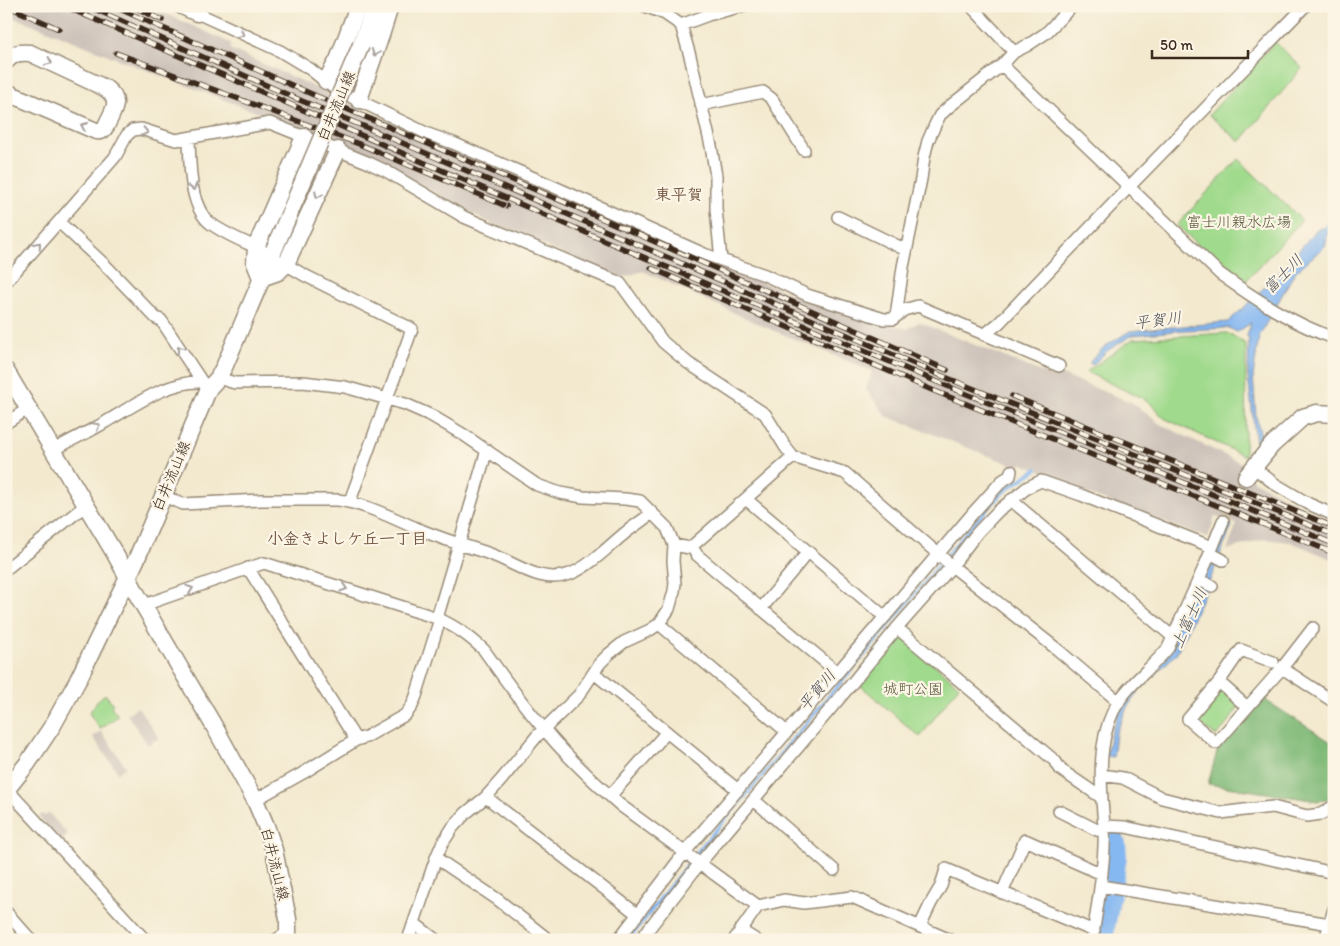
<svg xmlns="http://www.w3.org/2000/svg" width="1340" height="946" viewBox="0 0 1340 946" font-family="Itim,'Klee One',sans-serif">
<style>
.industrial{fill:#cdc2b9}
.green{fill:#a0da8d;stroke:#6e8256}
.forest{fill:#80ba78;stroke:#5e724b}
.water{fill:#85b7f1;stroke:#607088}
.lines{fill:none;stroke-linecap:round;stroke-linejoin:round}
.stream{stroke:#85b7f1;stroke-width:4}
.river{stroke:#85b7f1;stroke-width:22}
.street-tunnel{stroke:#cec3ac;stroke-width:11;stroke-dasharray:11 5.5;stroke-linecap:butt}
.street-casing{stroke:#978a76;stroke-width:14}
.secondary-casing{stroke:#978a76;stroke-width:19}
.street{stroke:#fff;stroke-width:11}
.secondary{stroke:#fff;stroke-width:16}
.rail-casing{stroke:#3b2a1e;stroke-width:5.5}
.rail{stroke:#fcf5e5;stroke-width:4;stroke-dasharray:11;stroke-linecap:butt}
.secondary-bridge-casing{stroke:#978a76;stroke-width:19;stroke-linecap:butt}
.secondary-bridge{stroke:#fff;stroke-width:16}
.oneway{stroke:#a79f9a}
.labels{text-anchor:middle;dominant-baseline:central;stroke-width:4.5;stroke-linejoin:round;paint-order:stroke}
.street-label{font-size:15px;fill:#3b2a1e;stroke:#fcf5e5}
.park-label{font-size:15px;fill:#54563a;stroke:#fcf5e5}
.neighbourhood-label{font-size:16px;font-weight:bold;fill:#715541;stroke:#fcf5e5}
.water-label{font-size:16px;font-style:italic;fill:#51545d;stroke:#fcf5e5}
</style>
<rect width="100%" height="100%" fill="#fcf5e5"/>
<filter id="ink" filterUnits="userSpaceOnUse"><feTurbulence type="fractalNoise" baseFrequency=".02" numOctaves="2"/><feDisplacementMap in="SourceGraphic" scale="10" xChannelSelector="R" yChannelSelector="G"/><feConvolveMatrix kernelMatrix="1 2 1 2 8 2 1 2 1" color-interpolation-filters="sRGB"/></filter>
<filter id="wash" filterUnits="userSpaceOnUse"><feTurbulence type="fractalNoise" baseFrequency=".0096" numOctaves="4" result="noise"/><feDisplacementMap in="SourceGraphic" scale="20" xChannelSelector="R" yChannelSelector="G"/><feGaussianBlur stdDeviation="1.12" result="paint"/><feColorMatrix in="noise" values="0 0 0 0 0 0 0 0 0 0 0 0 0 0 0 0 0 1.4 0 .05"/><feComposite in="paint" operator="in"/></filter>
<g filter="url(#wash)">
<rect width="100%" height="100%" fill="#f3e9cf"/>
<path class="industrial" d="M 6,6 L 148,6 L 231,43 L 230,49 L 445,146 L 713,262 L 808,301 L 907,329 L 919,322 L 1053,377 L 1055,372 L 1133,403 L 1160,424 L 1247,466 L 1252,480 L 1301,506 L 1334,521 L 1334,560 L 1291,542 L 1265,539 L 1227,550 L 1237,524 L 1215,516 L 1208,538 L 1052,481 L 1049,474 L 1023,464 L 1015,466 L 886,416 L 866,389 L 872,371 L 763,326 L 643,271 L 621,278 L 490,223 L 411,180 L 386,162 L 356,148 L 271,118 L 123,61 L 24,21 L 19,20 L 6,14 Z
M 138,707 L 159,738 L 148,745 L 127,714 Z
M 101,731 L 126,767 L 118,773 L 93,737 Z
M 49,813 L 68,835 L 61,842 L 39,817 L 42,814 L 45,816 Z"/>
<path class="green" d="M 1275,42 L 1302,68 L 1240,142 L 1209,115 Z
M 1238,159 L 1302,220 L 1244,283 L 1225,271 L 1177,225 Z
M 1227,333 L 1246,344 L 1245,456 L 1164,418 L 1148,401 L 1086,372 L 1133,339 Z
M 902,636 L 959,686 L 920,737 L 861,686 L 860,679 L 895,637 Z
M 1221,690 L 1239,706 L 1228,723 L 1216,736 L 1194,719 Z
M 105,694 L 113,704 L 111,706 L 118,716 L 100,729 L 89,713 L 98,700 Z"/>
<path class="forest" d="M 1262,698 L 1334,744 L 1334,799 L 1318,801 L 1208,784 L 1218,748 Z"/>
<path class="water" d="M 1334,214 L 1334,225 L 1328,232 L 1325,246 L 1295,272 L 1259,336 L 1253,376 L 1256,416 L 1262,440 L 1256,444 L 1248,375 L 1249,340 L 1247,336 L 1251,323 L 1237,332 L 1229,328 L 1185,330 L 1132,335 L 1107,351 L 1093,365 L 1089,363 L 1104,347 L 1130,331 L 1228,322 L 1250,302 L 1286,265 L 1317,229 L 1323,228 Z
M 1228,523 L 1232,525 L 1208,585 L 1176,654 L 1138,691 L 1126,710 L 1116,733 L 1113,757 L 1106,756 L 1110,736 L 1120,708 L 1129,695 L 1157,666 Z
M 1123,832 L 1124,856 L 1119,876 L 1108,875 L 1111,833 Z
M 1107,890 L 1117,892 L 1109,940 L 1099,940 Z"/>
<g class="lines">
<path class="stream" d="M 628,940 L 704,844 L 800,731 L 975,522 L 1005,490 L 1037,469"/>
<path class="river" d="M 1102,940 L 1116,857 L 1115,844"/>
</g>
</g>
<g filter="url(#ink)">
<g class="lines">
<path class="street-tunnel" d="M 1223,521 L 1246,477"/>
<defs>
<path id="street" d="M 645,6 L 665,14 L 681,25 L 708,15 L 743,6
M 971,6 L 1014,52
M 197,13 L 280,51 L 310,69 L 335,89 L 428,134 L 453,143 L 550,185 L 704,254 L 765,275 L 807,295 L 884,319 L 893,319 L 904,310 L 918,306 L 1059,366
M 681,25 L 690,56 L 711,146 L 716,176 L 716,209 L 721,260
M 1002,65 L 1220,274 C 1255,299 1293,324 1334,338
M 701,105 L 763,92 L 772,99 L 804,150
M 189,139 C 190,163 189,206 210,223 C 226,235 245,242 262,250
M 838,217 L 906,250
M 59,222 L 106,266 L 156,318 L 161,320 L 202,382 L 209,388
M 280,261 L 304,275 L 412,329 L 350,501
M 6,282 L 115,157 L 127,135 L 133,130 L 141,129 L 176,140 L 270,123 L 367,162 L 386,171 L 464,217 L 620,283 L 663,342 L 688,363 L 765,414 L 786,448 L 793,457 L 845,473 L 952,566 L 1058,650 L 1119,702
M 896,316 L 903,267 L 921,179 L 924,157 L 928,141 L 935,125 L 940,115 L 950,106 L 1002,65 L 1014,52 L 1028,45 L 1046,33 L 1072,6
M 984,335 L 999,323 L 1128,188 L 1305,6
M 218,378 L 235,383 L 303,382 L 345,387 L 405,404 L 432,416 L 464,435 L 537,485 L 560,493 L 583,497 L 625,499 L 640,501 L 667,528 L 674,545 L 690,548 L 793,457
M 6,423 L 29,408
M 54,450 C 67,442 82,435 95,428 C 127,411 165,380 202,382
M 1253,467 L 1275,484 L 1309,504 L 1334,515
M 163,496 L 183,504 L 260,500 L 338,500 C 366,504 390,517 416,528 C 430,534 444,539 459,544 C 471,548 483,551 495,556 C 520,566 542,584 570,574 C 589,567 609,546 625,533 C 634,526 643,520 652,513
M 746,499 L 885,617
M 1011,500 L 1173,637
M 692,547 L 697,555 L 837,672
M 1210,553 L 1223,560
M 248,568 L 356,740
M 6,569 L 86,505
M 1199,580 L 1212,586
M 144,605 L 264,563 L 437,618 C 456,627 468,635 484,650 C 503,677 522,704 544,729 C 566,756 594,782 620,805 L 758,906 L 784,900 L 804,903 L 852,897 L 950,940
M 761,609 L 808,552
M 437,618 L 487,450
M 659,624 L 787,732
M 897,628 L 1055,761 L 1061,770 L 1102,798
M 1282,668 L 1334,702
M 594,673 L 738,790
M 1219,682 L 1241,650 L 1273,662
M 1247,707 L 1219,682 L 1188,719 L 1216,743 L 1282,668 L 1313,628
M 1102,775 L 1123,778 L 1162,798 L 1221,813 L 1244,810 L 1273,807 L 1307,816 L 1321,814 L 1334,806
M 6,788 L 145,940
M 610,796 L 667,732
M 486,797 L 637,914
M 255,800 L 303,773 L 356,740 L 366,737 L 405,715 L 412,706 L 416,696 L 440,619
M 754,800 L 834,870
M 1059,811 L 1097,830 L 1104,831
M 1104,826 L 1125,827 L 1334,873
M 436,858 L 497,899 L 549,940
M 1101,886 L 1330,924
M 1002,893 L 1025,840 L 1102,874
M 6,912 L 31,940
M 414,923 L 436,940
M 920,926 L 931,903 L 941,886 L 946,869 L 1094,931
M 740,930 L 756,940
M 276,940 L 289,932
M 408,940 L 436,858 L 442,844 L 453,827 L 466,813 L 486,797 L 502,779 L 537,736 L 579,695 L 600,663 L 609,654 L 624,642 L 650,630 L 659,624 L 669,609 L 674,591 L 675,583 L 673,561 L 674,545
M 618,940 L 685,852 L 973,513 L 1002,481 L 1010,476 L 1011,471
M 640,940 L 700,863 L 849,687 L 897,628 L 952,566 L 977,533 L 998,511 L 1028,487 L 1041,481 L 1081,495 L 1212,547
M 734,940 L 758,906
M 1092,940 C 1097,909 1103,877 1104,846 C 1105,831 1103,815 1102,800 C 1100,767 1100,730 1119,701 C 1132,681 1153,667 1168,648 L 1206,563 L 1223,521
M 1325,940 L 1334,909"/>
<path id="secondary" d="M 182,6 L 197,13 L 200,6
M 361,45 L 375,6
M 6,61 C 14,53 19,52 30,53 L 105,88 C 123,101 113,110 106,126 C 103,131 101,132 96,131 L 6,92
M 326,81 L 338,60 L 358,6
M 359,100 C 369,68 381,38 390,6
M 304,137 L 256,247 L 255,263 L 261,278 L 278,272 L 286,264 L 338,150
M 6,371 L 115,554 L 138,596 L 214,726 L 255,800 L 266,826 L 274,850 L 288,919 L 288,940
M 1246,477 L 1272,445 L 1303,417 L 1317,413 L 1334,414
M 6,790 L 27,764 L 53,725 L 78,680 L 137,558 L 209,388 L 218,378 L 225,365 L 296,198"/>
</defs>
<use href="#street" class="street-casing"/>
<use href="#secondary" class="secondary-casing"/>
<use href="#street" class="street"/>
<use href="#secondary" class="secondary"/>
<defs>
<path id="rail" d="M 7,6 L 59,29
M 64,6 L 568,225 L 935,381 L 1334,544
M 88,6 L 302,101 L 363,126 L 940,375 L 1334,535
M 113,6 L 307,92 L 578,208 L 947,370
M 132,6 L 162,20
M 116,53 L 359,144 L 506,206
M 651,268 L 932,390 L 1334,553
M 1012,396 L 1334,527"/>
</defs>
<use href="#rail" class="rail-casing"/>
<use href="#rail" class="rail"/>
<defs>
<path id="secondary-bridge" d="M 296,198 L 361,45"/>
</defs>
<use href="#secondary-bridge" class="secondary-bridge-casing"/>
<use href="#secondary-bridge" class="secondary-bridge"/>
</g>
<defs><path id="oneway-chevron" d="M-2-3.5L2.5 0L-2 3.5" fill="none" stroke-width="1.6" stroke-linecap="round" stroke-linejoin="round" transform="scale(1.25)"/></defs>
<g class="oneway">
<use href="#oneway-chevron" transform="translate(241 34) rotate(24)"/>
<use href="#oneway-chevron" transform="translate(375 53) rotate(112)"/>
<use href="#oneway-chevron" transform="translate(49 62) rotate(25)"/>
<use href="#oneway-chevron" transform="translate(84 126) rotate(-156)"/>
<use href="#oneway-chevron" transform="translate(145 132) rotate(13)"/>
<use href="#oneway-chevron" transform="translate(193 187) rotate(76)"/>
<use href="#oneway-chevron" transform="translate(318 195) rotate(114)"/>
<use href="#oneway-chevron" transform="translate(38 245) rotate(-49)"/>
<use href="#oneway-chevron" transform="translate(180 349) rotate(-125)"/>
<use href="#oneway-chevron" transform="translate(97 426) rotate(-29)"/>
<use href="#oneway-chevron" transform="translate(344 588) rotate(18)"/>
<use href="#oneway-chevron" transform="translate(190 589) rotate(-19)"/>
</g>
</g>
<g class="labels">
<g class="street-label">
<text transform="translate(336 106) rotate(-67)">白井流山線</text>
<text transform="translate(171 476) rotate(-67)">白井流山線</text>
<text transform="translate(275 864) rotate(76)">白井流山線</text>
</g>
<g class="park-label">
<text x="1239" y="222">富士川親水広場</text>
<text x="913" y="689">城町公園</text>
</g>
<g class="neighbourhood-label">
<text x="679" y="194">東平賀</text>
<text x="347" y="538">小金きよしケ丘一丁目</text>
</g>
<g class="water-label">
<text transform="translate(1283 274) rotate(-45)">富士川</text>
<text transform="translate(1158 320) rotate(-7)">平賀川</text>
<text transform="translate(1189 618) rotate(-66)">上富士川</text>
<text transform="translate(817 690) rotate(-50)">平賀川</text>
</g>
</g>
<rect width="1340" height="946" fill="none" stroke="#fcf5e5" stroke-width="25"/>
<path d="M1152 50v8h96v-8" fill="none" stroke="#3b2a1e" stroke-width="2.5"/>
<text x="1160" y="50" font-size="15" fill="#3b2a1e" stroke="#fcf5e5" stroke-width="4" paint-order="stroke">50 m</text>
</svg>
